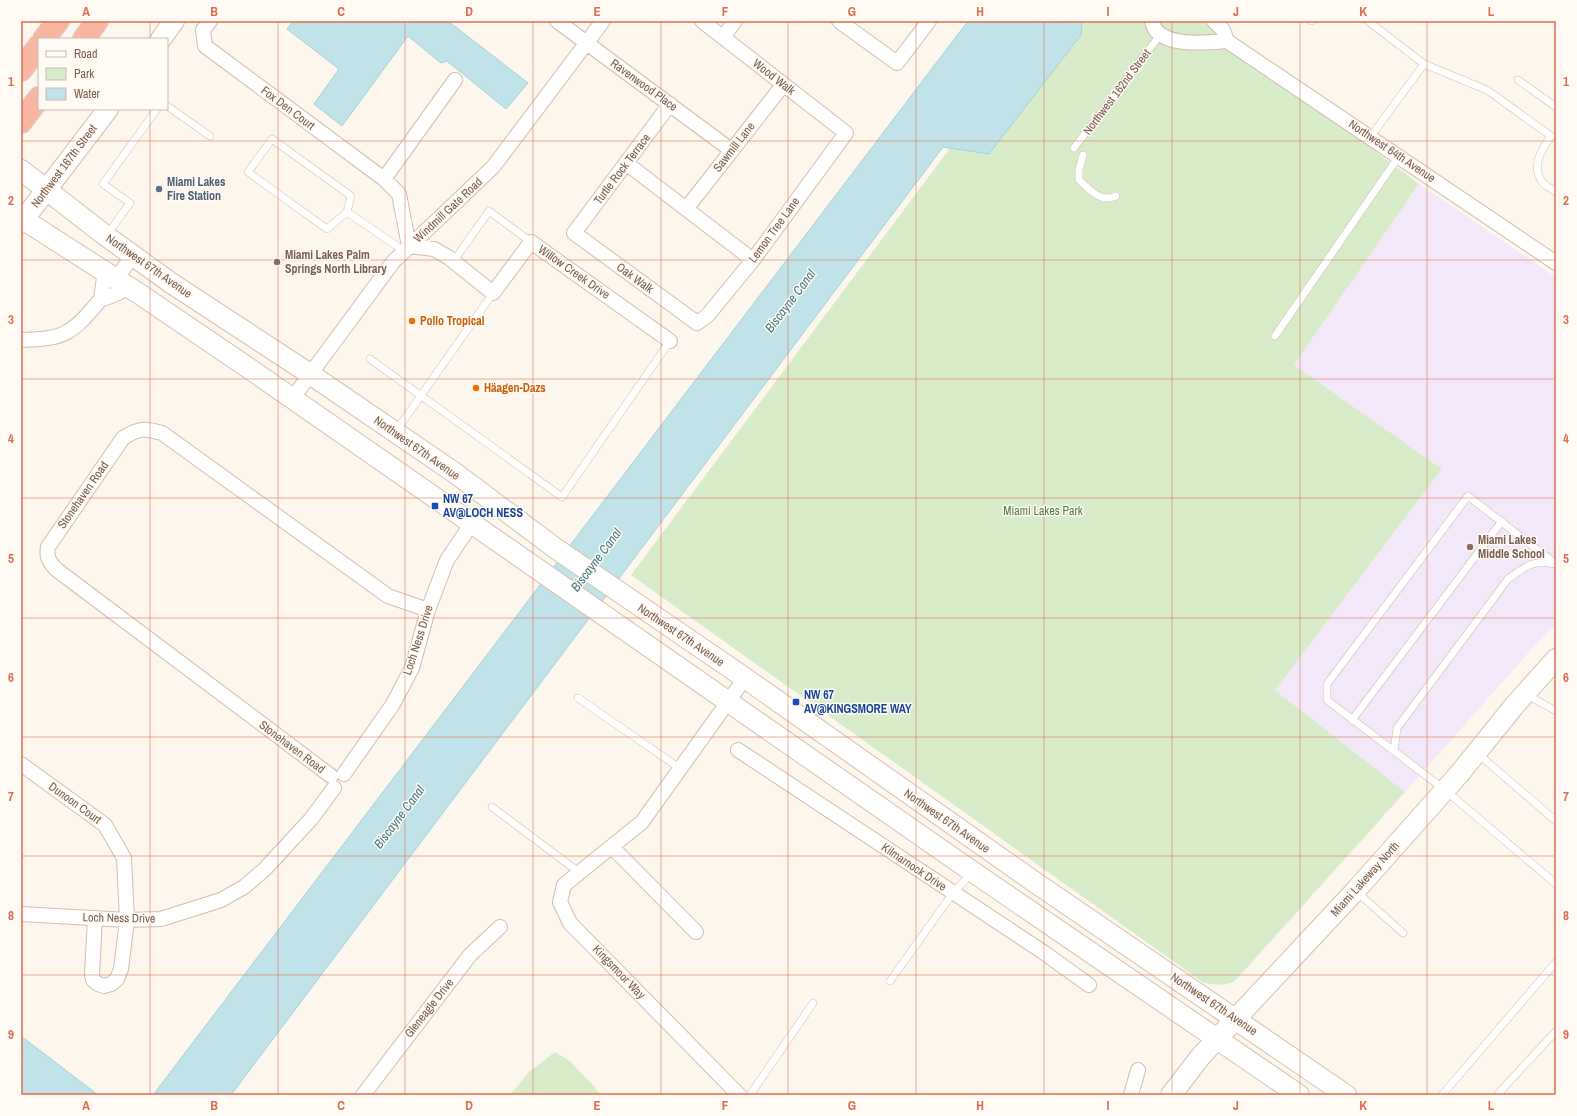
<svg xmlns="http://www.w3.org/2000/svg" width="1577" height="1116" viewBox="0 0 1577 1116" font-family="'Archivo Narrow',sans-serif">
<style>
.education{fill:#f3e8fa}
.green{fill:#d8ecc9}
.water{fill:#bfe3e8;stroke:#a5d3da}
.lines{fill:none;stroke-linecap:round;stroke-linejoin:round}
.lane-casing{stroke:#d1beb0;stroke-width:8}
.street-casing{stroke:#d1beb0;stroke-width:16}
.secondary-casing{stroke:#d6c0b0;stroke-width:22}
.highway-casing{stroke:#dad1cd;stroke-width:24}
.lane{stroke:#fff;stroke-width:7}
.street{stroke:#fff;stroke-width:14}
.secondary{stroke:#fff;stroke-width:20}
.highway{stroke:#f7b7a3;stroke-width:22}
.grid{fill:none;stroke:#dc6d51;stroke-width:1;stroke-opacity:0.55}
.service-dot{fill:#5c6f8a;stroke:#fffaf3;stroke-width:1.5}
.education-dot{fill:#8d6e63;stroke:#fffaf3;stroke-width:1.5}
.food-dot{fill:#e8710a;stroke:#fffaf3;stroke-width:1.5}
.transit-dot{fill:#1a4fb4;stroke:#fffaf3;stroke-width:1.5}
.labels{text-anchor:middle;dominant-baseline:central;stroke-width:3;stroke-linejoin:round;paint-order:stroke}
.street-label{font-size:12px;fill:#7a5c4d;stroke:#fffaf3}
.service-label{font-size:12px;font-weight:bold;fill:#4e5e75;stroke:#fffaf3;text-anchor:start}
.education-label{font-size:12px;font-weight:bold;fill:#785e54;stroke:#fffaf3;text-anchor:start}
.food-label{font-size:12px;font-weight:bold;fill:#c56008;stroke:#fffaf3;text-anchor:start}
.transit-label{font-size:12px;font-weight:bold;fill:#164399;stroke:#fffaf3;text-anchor:start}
.park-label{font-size:12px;fill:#537a41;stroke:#fffaf3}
.water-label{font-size:13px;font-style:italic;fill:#437c86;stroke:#fffaf3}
.neatline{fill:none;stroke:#dc6d51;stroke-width:1.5}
.grid-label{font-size:13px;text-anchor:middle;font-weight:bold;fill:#dc6d51}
</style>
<rect width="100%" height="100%" fill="#fdf6ec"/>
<path class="education" d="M 1419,184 L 1556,277 L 1556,625 L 1537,643 L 1405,792 L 1275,690 L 1442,469 L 1294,365 Z"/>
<path class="green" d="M 1045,21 L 1202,21 L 1419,184 L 1294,365 L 1442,469 L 1275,690 L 1405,792 L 1234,982 L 1222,985 L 1204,983 L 631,575 Z
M 555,1052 L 570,1061 L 602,1095 L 510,1095 L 529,1072 Z"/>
<path class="water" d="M 293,21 L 448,21 L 528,83 L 506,109 L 447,61 L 441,63 L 408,36 L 342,126 L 314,104 L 339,69 L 287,29 Z
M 968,21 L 1082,21 L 1081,35 L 989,154 L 943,147 L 231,1095 L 153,1095 Z
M 21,1036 L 98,1095 L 21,1095 Z"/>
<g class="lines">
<defs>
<path id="lane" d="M 1311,21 L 1312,21
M 1368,21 L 1424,64 L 1371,136
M 1424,64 L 1487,90 L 1551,136 C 1542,149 1530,167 1543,183 C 1546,186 1552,189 1556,192
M 1518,80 L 1556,107
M 167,106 L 210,136
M 272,139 L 351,196 L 347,212 L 327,229 L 248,172 Z
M 1074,148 L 1160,35
M 1083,155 L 1079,170 L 1079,180 C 1090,190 1101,203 1116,196
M 347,212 L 404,251
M 106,236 L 130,203 L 103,184 L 157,109
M 453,262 L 489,211 L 531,242
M 1275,336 L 1399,156
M 370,359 L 562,497 L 670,341
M 396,431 L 493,293
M 1556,564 L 1468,496 L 1327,684 L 1327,700 L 1445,790 L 1556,884
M 1527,695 L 1556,711
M 578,698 L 681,769
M 1352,720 L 1502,521
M 1394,751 L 1397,728 L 1508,579 C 1528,565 1531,560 1556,564
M 1477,753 L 1556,821
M 492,807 L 580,873
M 1357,892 L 1403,933
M 890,981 L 953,893 L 972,873
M 750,1095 L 813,1003
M 1442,1095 L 1556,962
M 1497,1095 L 1556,1031"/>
<path id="street" d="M 210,21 L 203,30 L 205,46 L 384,179 L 399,194 L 409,246 L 434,249 L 448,257 L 493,293 L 531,242 L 670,341
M 557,21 L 731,150
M 839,21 L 897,63 L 929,21
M 1152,21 C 1156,48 1206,43 1227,41
M 1214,21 L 1223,30 L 1227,41 L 1556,263
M 723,37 L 735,21
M 670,104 L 574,233 L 697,323 L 707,316 L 753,260 L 846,133 L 702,21
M 626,163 L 753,260
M 384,179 L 455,80
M 686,209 L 783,85
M 117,279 L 132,255
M 101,299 L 105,271
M 21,340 C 67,339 72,333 101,299 C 108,299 122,290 130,288
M 292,399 L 393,262 L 493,167 L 603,21
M 738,750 L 1043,952 L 1089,985
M 21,764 L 105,825 L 124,858 L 127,920 L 121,969 L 117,979 L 111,984 L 104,986 L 98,984 L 93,980 L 92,974 L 95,918
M 344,774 L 393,704 L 412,668 L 428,610 L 447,560 L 472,523
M 331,776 L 57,570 C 49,562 46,557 48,547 L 123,438 C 139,428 144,428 162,433 L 388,596 L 428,610
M 612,847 L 696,932
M 21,914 L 127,920 L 161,919 L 221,900 L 244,887 L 265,869 L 311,819 L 334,788
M 363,1095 L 470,955 L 500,927
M 739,1095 L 570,923 L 560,902 L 564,885 L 642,822 L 745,678
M 1131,1095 L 1138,1070"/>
<path id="secondary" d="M 161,39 L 174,21
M 21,170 L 106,236 L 171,283 L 310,374 L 455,473 L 555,548 L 745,678 L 1033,881 L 1346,1095
M 21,218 L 138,293 L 250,369 L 973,872 L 1299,1095
M 21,223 L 108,109
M 1171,1095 L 1201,1056 L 1356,890 L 1460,773 L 1514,706 L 1556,659"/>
<path id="highway" d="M 44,39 L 58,21
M 84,39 L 97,21
M 21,70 L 39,46
M 21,122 L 39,98"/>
</defs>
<use href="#lane" class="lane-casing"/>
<use href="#street" class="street-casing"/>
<use href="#secondary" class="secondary-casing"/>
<use href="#highway" class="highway-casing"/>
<use href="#lane" class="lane"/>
<use href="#street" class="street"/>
<use href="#secondary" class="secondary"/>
<use href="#highway" class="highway"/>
</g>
<path class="grid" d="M 150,21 L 150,39M 278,21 L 278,1095M 405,21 L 405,1095M 533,21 L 533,1095M 661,21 L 661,1095M 788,21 L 788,1095M 916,21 L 916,1095M 1044,21 L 1044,1095M 1172,21 L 1172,1095M 1300,21 L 1300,1095M 1427,21 L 1427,1095M 150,109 L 150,1095M 21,141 L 1556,141M 21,260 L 1556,260M 21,379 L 1556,379M 21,498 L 1556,498M 21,618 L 1556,618M 21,737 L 1556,737M 21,856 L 1556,856M 21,975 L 1556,975"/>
<circle class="service-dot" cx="159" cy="189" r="4"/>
<g class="education-dot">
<circle cx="277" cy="262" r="4"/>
<circle cx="1470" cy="547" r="4"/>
</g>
<g class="food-dot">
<circle cx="412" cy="321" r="4"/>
<circle cx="476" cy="388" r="4"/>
</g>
<g class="transit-dot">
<rect x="431" y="502" width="8" height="8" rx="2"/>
<rect x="792" y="698" width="8" height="8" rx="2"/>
</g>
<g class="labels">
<g class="street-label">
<text transform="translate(774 77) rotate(38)">Wood Walk</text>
<text transform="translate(644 85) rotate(36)">Ravenwood Place</text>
<text transform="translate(1117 92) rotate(-53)">Northwest 162nd Street</text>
<text transform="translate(288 108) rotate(37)">Fox Den Court</text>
<text transform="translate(734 147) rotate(-52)">Sawmill Lane</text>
<text transform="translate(1392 151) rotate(34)">Northwest 64th Avenue</text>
<text transform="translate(64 166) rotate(-53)">Northwest 167th Street</text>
<text transform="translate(622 169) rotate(-53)">Turtle Rock Terrace</text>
<text transform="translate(448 210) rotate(-43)">Windmill Gate Road</text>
<text transform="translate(774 230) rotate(-54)">Lemon Tree Lane</text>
<text transform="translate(149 266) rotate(35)">Northwest 67th Avenue</text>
<text transform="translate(574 272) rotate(35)">Willow Creek Drive</text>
<text transform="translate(635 278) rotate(36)">Oak Walk</text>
<text transform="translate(417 448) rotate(35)">Northwest 67th Avenue</text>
<text transform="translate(83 495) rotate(-55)">Stonehaven Road</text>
<text transform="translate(681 635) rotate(34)">Northwest 67th Avenue</text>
<text transform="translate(418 640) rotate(-72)">Loch Ness Drive</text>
<text transform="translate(292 747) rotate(37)">Stonehaven Road</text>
<text transform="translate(75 803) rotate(36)">Dunoon Court</text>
<text transform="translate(947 821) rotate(35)">Northwest 67th Avenue</text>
<text transform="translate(914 867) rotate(34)">Kilmarnock Drive</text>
<text transform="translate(1365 879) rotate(-48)">Miami Lakeway North</text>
<text transform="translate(119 918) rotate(1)">Loch Ness Drive</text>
<text transform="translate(619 972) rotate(46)">Kingsmoor Way</text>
<text transform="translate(1214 1004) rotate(34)">Northwest 67th Avenue</text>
<text transform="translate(429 1008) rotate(-52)">Gleneagle Drive</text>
</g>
<g class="service-label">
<text x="167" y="182">Miami Lakes<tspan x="167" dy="14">Fire Station</tspan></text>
</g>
<g class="education-label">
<text x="285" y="255">Miami Lakes Palm<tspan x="285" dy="14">Springs North Library</tspan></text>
<text x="1478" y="540">Miami Lakes<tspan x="1478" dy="14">Middle School</tspan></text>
</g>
<g class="food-label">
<text x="420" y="321">Pollo Tropical</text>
<text x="484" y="388">Häagen-Dazs</text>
</g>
<g class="transit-label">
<text x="443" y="499">NW 67<tspan x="443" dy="14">AV@LOCH NESS</tspan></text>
<text x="804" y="695">NW 67<tspan x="804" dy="14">AV@KINGSMORE WAY</tspan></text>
</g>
<g class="park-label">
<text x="1043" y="511">Miami Lakes Park</text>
</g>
<g class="water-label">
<text transform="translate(790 301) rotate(-53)">Biscayne Canal</text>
<text transform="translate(596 560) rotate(-53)">Biscayne Canal</text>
<text transform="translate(399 817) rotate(-53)">Biscayne Canal</text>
</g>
</g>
<rect width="1577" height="1116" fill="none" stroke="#fffaf3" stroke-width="44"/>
<rect x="38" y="38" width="130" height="72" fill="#fffaf3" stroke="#cabbb1"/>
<rect x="46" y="51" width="20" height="6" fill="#ffffff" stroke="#cabbb1"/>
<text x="74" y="58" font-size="12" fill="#7a5c4d">Road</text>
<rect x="46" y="68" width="20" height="12" fill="#d8ecc9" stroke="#cabbb1"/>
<text x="74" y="78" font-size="12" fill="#7a5c4d">Park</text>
<rect x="46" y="88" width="20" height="12" fill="#bfe3e8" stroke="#cabbb1"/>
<text x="74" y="98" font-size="12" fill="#7a5c4d">Water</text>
<rect x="22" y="22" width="1533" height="1072" class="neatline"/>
<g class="grid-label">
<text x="86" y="16">A</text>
<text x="214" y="16">B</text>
<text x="341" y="16">C</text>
<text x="469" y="16">D</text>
<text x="597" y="16">E</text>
<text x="725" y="16">F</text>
<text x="852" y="16">G</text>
<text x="980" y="16">H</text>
<text x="1108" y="16">I</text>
<text x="1236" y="16">J</text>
<text x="1363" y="16">K</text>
<text x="1491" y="16">L</text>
<text x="11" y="86">1</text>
<text x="1566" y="86">1</text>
<text x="11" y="205">2</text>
<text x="1566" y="205">2</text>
<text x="11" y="324">3</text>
<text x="1566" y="324">3</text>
<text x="11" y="443">4</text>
<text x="1566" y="443">4</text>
<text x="11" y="563">5</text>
<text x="1566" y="563">5</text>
<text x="11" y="682">6</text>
<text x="1566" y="682">6</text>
<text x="11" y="801">7</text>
<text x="1566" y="801">7</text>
<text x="11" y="920">8</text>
<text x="1566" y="920">8</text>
<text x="11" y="1039">9</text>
<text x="1566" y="1039">9</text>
<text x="86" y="1110">A</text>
<text x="214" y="1110">B</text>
<text x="341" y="1110">C</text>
<text x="469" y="1110">D</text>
<text x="597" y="1110">E</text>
<text x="725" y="1110">F</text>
<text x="852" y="1110">G</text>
<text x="980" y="1110">H</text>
<text x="1108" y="1110">I</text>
<text x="1236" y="1110">J</text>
<text x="1363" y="1110">K</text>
<text x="1491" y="1110">L</text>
</g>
</svg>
